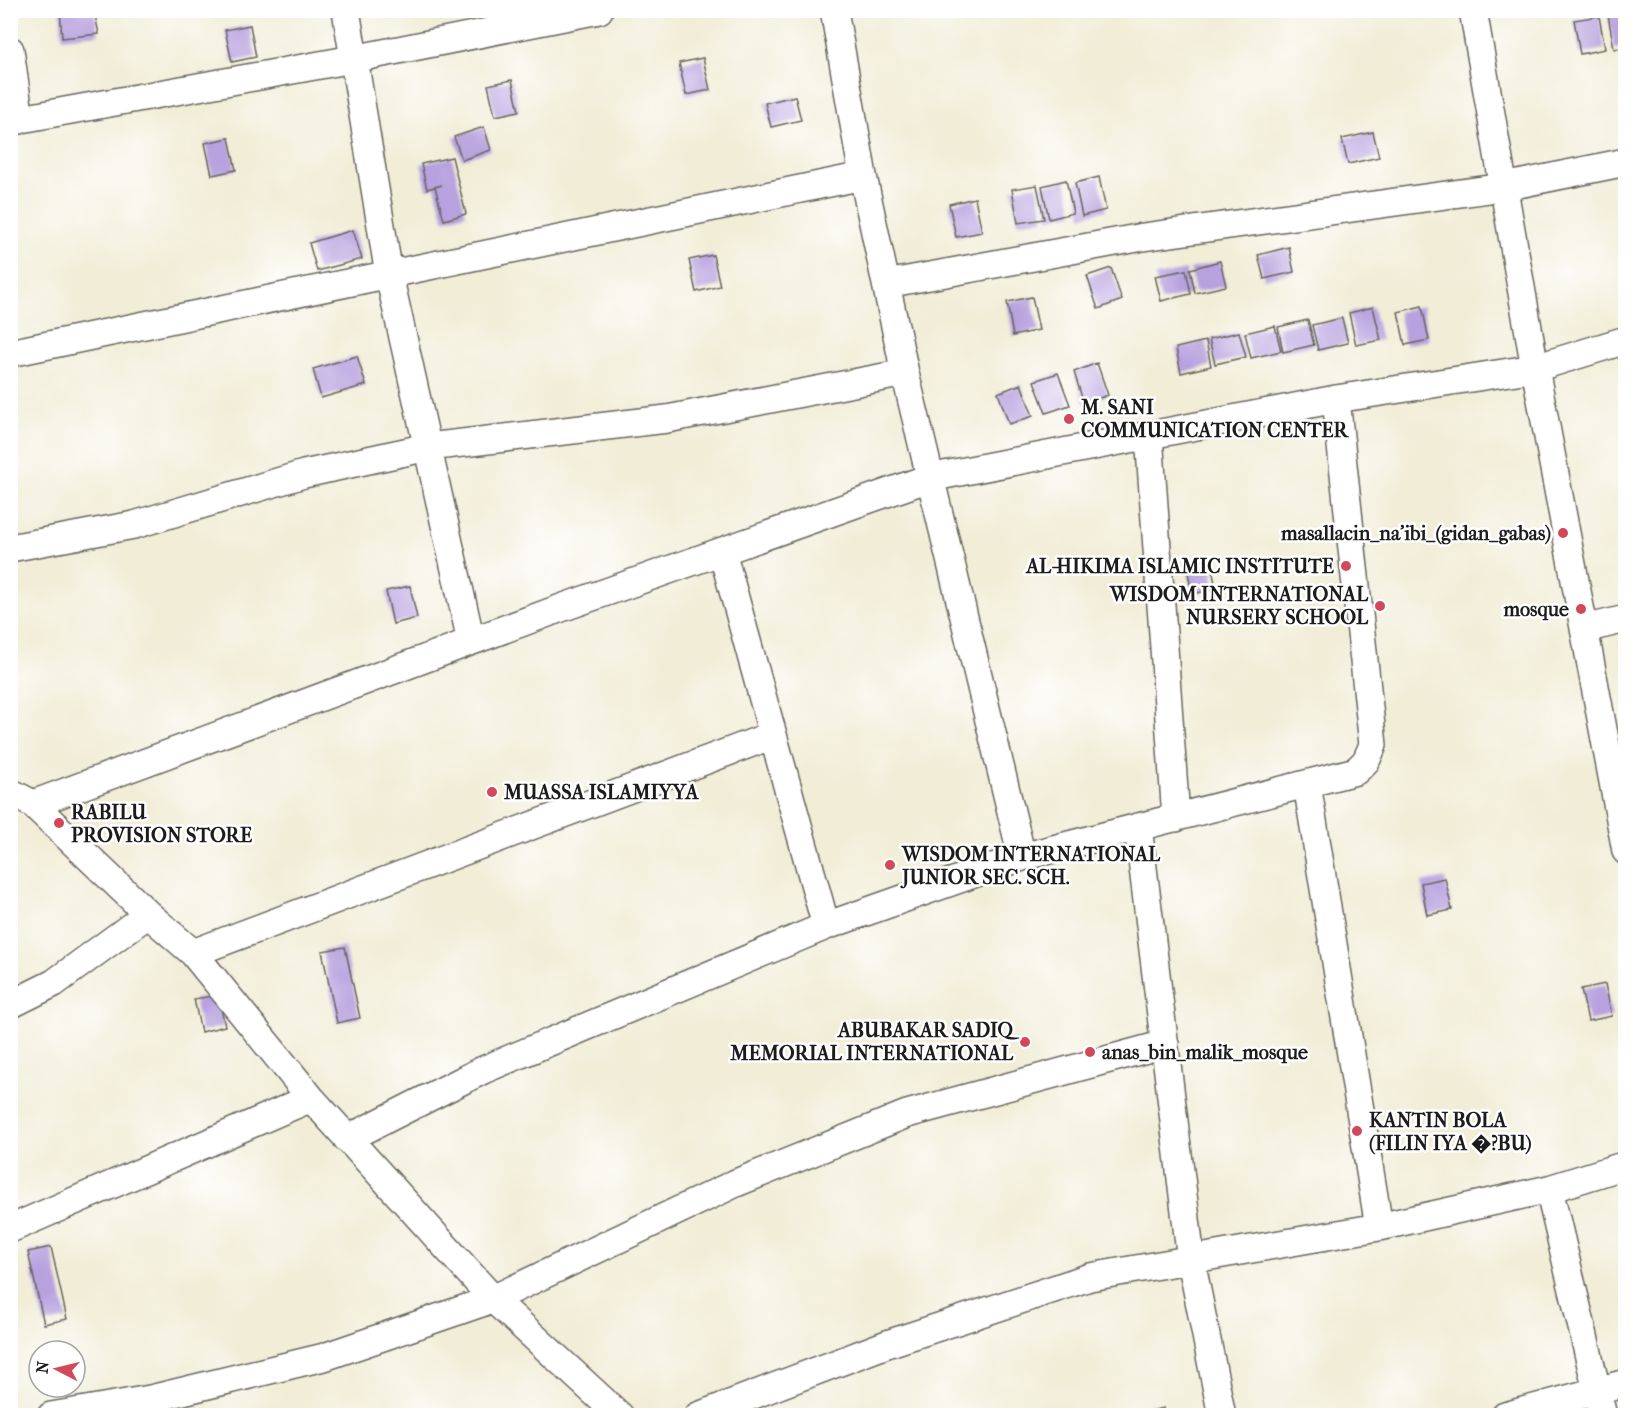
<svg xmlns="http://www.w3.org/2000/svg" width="1636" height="1426" viewBox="0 0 1636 1426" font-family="'IM FELL French Canon',serif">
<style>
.building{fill:#b7a1df}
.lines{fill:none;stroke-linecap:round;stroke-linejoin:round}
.minor-casing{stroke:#67655d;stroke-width:30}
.minor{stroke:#fff;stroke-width:27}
.poi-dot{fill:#d1495b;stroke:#fff;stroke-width:2}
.labels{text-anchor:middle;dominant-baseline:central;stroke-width:5;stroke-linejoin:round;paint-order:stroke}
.poi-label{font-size:20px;font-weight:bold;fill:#1c1c1c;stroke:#fff;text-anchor:start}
</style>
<rect width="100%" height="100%" fill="#fff"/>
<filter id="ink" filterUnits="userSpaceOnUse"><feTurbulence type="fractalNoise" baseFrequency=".0167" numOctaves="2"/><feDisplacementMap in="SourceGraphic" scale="12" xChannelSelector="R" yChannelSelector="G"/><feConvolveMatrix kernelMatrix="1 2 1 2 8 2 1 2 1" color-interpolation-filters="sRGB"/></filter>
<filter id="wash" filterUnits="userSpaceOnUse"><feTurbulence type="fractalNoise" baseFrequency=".008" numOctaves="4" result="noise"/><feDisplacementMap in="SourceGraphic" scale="24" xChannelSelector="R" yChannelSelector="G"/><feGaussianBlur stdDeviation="1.35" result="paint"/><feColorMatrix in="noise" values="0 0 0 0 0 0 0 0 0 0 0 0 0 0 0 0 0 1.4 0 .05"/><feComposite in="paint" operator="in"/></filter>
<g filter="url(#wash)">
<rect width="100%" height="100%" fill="#f1edd7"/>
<g id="blocks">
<path class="building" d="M 60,10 L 94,10 L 99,34 L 62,38 Z
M 1626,12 L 1626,47 L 1614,49 L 1608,15 Z
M 1599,16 L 1605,49 L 1580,54 L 1574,20 Z
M 250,25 L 256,57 L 232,62 L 225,30 Z
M 703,58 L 710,90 L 686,95 L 679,63 Z
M 512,80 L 519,111 L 495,116 L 488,85 Z
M 795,96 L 801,120 L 771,127 L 765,103 Z
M 484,127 L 491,150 L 462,160 L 454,137 Z
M 1373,132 L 1379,157 L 1348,164 L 1342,139 Z
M 229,138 L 236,170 L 212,175 L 205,143 Z
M 452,157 L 466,214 L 444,220 L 435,187 L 442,185 L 427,189 L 421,164 Z
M 1099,177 L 1106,210 L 1082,216 L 1075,183 Z
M 1066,180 L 1073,213 L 1049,219 L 1042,186 Z
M 1037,185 L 1044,219 L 1018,223 L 1012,189 Z
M 975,198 L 982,232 L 956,237 L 949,204 Z
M 353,230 L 362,259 L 317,271 L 309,243 Z
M 1289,247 L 1294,272 L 1264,279 L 1258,255 Z
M 713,255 L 720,286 L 696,292 L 689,260 Z
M 1220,261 L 1226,286 L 1195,293 L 1190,269 Z
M 1111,268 L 1122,300 L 1098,309 L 1087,276 Z
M 1186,270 L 1191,294 L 1161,301 L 1155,276 Z
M 1032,297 L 1039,330 L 1013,336 L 1007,302 Z
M 1422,306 L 1429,340 L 1405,345 L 1398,312 Z
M 1373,307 L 1381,340 L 1356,345 L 1349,313 Z
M 1342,318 L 1348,343 L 1318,350 L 1312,325 Z
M 1308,320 L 1314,345 L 1283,352 L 1278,327 Z
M 1275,326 L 1281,351 L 1251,358 L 1245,333 Z
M 1239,332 L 1246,357 L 1215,364 L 1209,339 Z
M 1206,341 L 1211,366 L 1181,373 L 1176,348 Z
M 357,356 L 366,385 L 321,398 L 313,369 Z
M 1097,363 L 1108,395 L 1084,404 L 1074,372 Z
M 1058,373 L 1070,405 L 1046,413 L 1034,381 Z
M 1021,384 L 1033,416 L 1009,424 L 998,393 Z
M 1210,557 L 1216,589 L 1192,594 L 1186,562 Z
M 410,586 L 417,618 L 393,624 L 386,591 Z
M 1445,878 L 1452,910 L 1427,915 L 1421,883 Z
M 345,947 L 360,1018 L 337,1023 L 322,951 Z
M 1605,984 L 1612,1016 L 1588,1021 L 1581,989 Z
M 218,995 L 225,1026 L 201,1032 L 194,999 Z
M 51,1247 L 67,1319 L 44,1324 L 28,1252 Z
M 1164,1408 L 1165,1416 L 1140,1416 L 1140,1413 Z"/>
</g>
</g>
<g filter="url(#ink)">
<use href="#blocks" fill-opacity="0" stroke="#67655d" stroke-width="1.5"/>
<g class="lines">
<defs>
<path id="minor" d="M 346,10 L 389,275 L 471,641
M 834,10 L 863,176 L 905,373 L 1022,857
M 1473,10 L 1535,368 L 1626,851
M 10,50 L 20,120
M 10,121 L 353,59 L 599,10
M 886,284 L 1143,237 L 1504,187 L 1626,162
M 10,353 L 863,176
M 1149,435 L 1176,818
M 10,548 L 134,525 L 304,474 L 428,447 L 667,419 L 905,373
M 722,551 L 826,926
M 1584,629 L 1626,619
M 1307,784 L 1379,1227
M 10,792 L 33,804 L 148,914 L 193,953 L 311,1098 L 493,1299 L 620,1416
M 33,804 L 564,607 L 929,478 L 1336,399 L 1535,368 L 1626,340
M 1138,827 L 1191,1260 L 1222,1416
M 193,953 L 773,735
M 10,1005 L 54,983 L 148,914
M 347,1139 L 483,1070 L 826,926 L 1022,857 L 1356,771 L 1366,761 L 1373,745 L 1336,399
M 1549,1189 L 1603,1416
M 10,1229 L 311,1098
M 51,1416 L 150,1399 L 324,1357 L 493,1299 L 736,1183 L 907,1114 L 1165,1044
M 698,1416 L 887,1344 L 1090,1277 L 1379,1227 L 1549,1189 L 1626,1165
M 1505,1416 L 1626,1383"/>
</defs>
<use href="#minor" class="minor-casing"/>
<use href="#minor" class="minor"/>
</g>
</g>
<g class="poi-dot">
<circle cx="1069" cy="419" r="6"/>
<circle cx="1563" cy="533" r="6"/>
<circle cx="1346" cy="566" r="6"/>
<circle cx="1380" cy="606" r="6"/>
<circle cx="1581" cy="609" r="6"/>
<circle cx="492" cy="792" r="6"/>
<circle cx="59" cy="823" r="6"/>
<circle cx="890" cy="865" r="6"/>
<circle cx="1025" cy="1042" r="6"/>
<circle cx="1090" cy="1052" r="6"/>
<circle cx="1357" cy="1131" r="6"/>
</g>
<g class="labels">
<g class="poi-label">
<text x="1081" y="407">M. SANI<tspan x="1081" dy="23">COMMUNICATION CENTER</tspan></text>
<text x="1551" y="533" text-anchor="end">masallacin_na'ibi_(gidan_gabas)</text>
<text x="1334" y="566" text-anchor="end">AL-HIKIMA ISLAMIC INSTITUTE</text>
<text x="1368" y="594" text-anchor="end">WISDOM INTERNATIONAL<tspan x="1368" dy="23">NURSERY SCHOOL</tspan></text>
<text x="1569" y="609" text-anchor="end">mosque</text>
<text x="504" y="792">MUASSA ISLAMIYYA</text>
<text x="71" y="812">RABILU<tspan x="71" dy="23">PROVISION STORE</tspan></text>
<text x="902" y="854">WISDOM INTERNATIONAL<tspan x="902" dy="23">JUNIOR SEC. SCH.</tspan></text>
<text x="1013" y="1030" text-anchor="end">ABUBAKAR SADIQ<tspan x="1013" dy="23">MEMORIAL INTERNATIONAL</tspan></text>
<text x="1102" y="1052">anas_bin_malik_mosque</text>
<text x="1369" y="1120">KANTIN BOLA<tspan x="1369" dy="23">(FILIN IYA �?BU)</tspan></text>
</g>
</g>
<rect width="1636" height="1426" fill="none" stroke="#fff" stroke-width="36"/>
<g transform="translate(57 1369) rotate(277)"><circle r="28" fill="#ffffff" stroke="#a4a4a4" stroke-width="1.5"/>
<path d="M0-4.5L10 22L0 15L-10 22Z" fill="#d1495b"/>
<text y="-9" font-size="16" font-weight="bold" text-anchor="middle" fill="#1c1c1c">N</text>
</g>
</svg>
